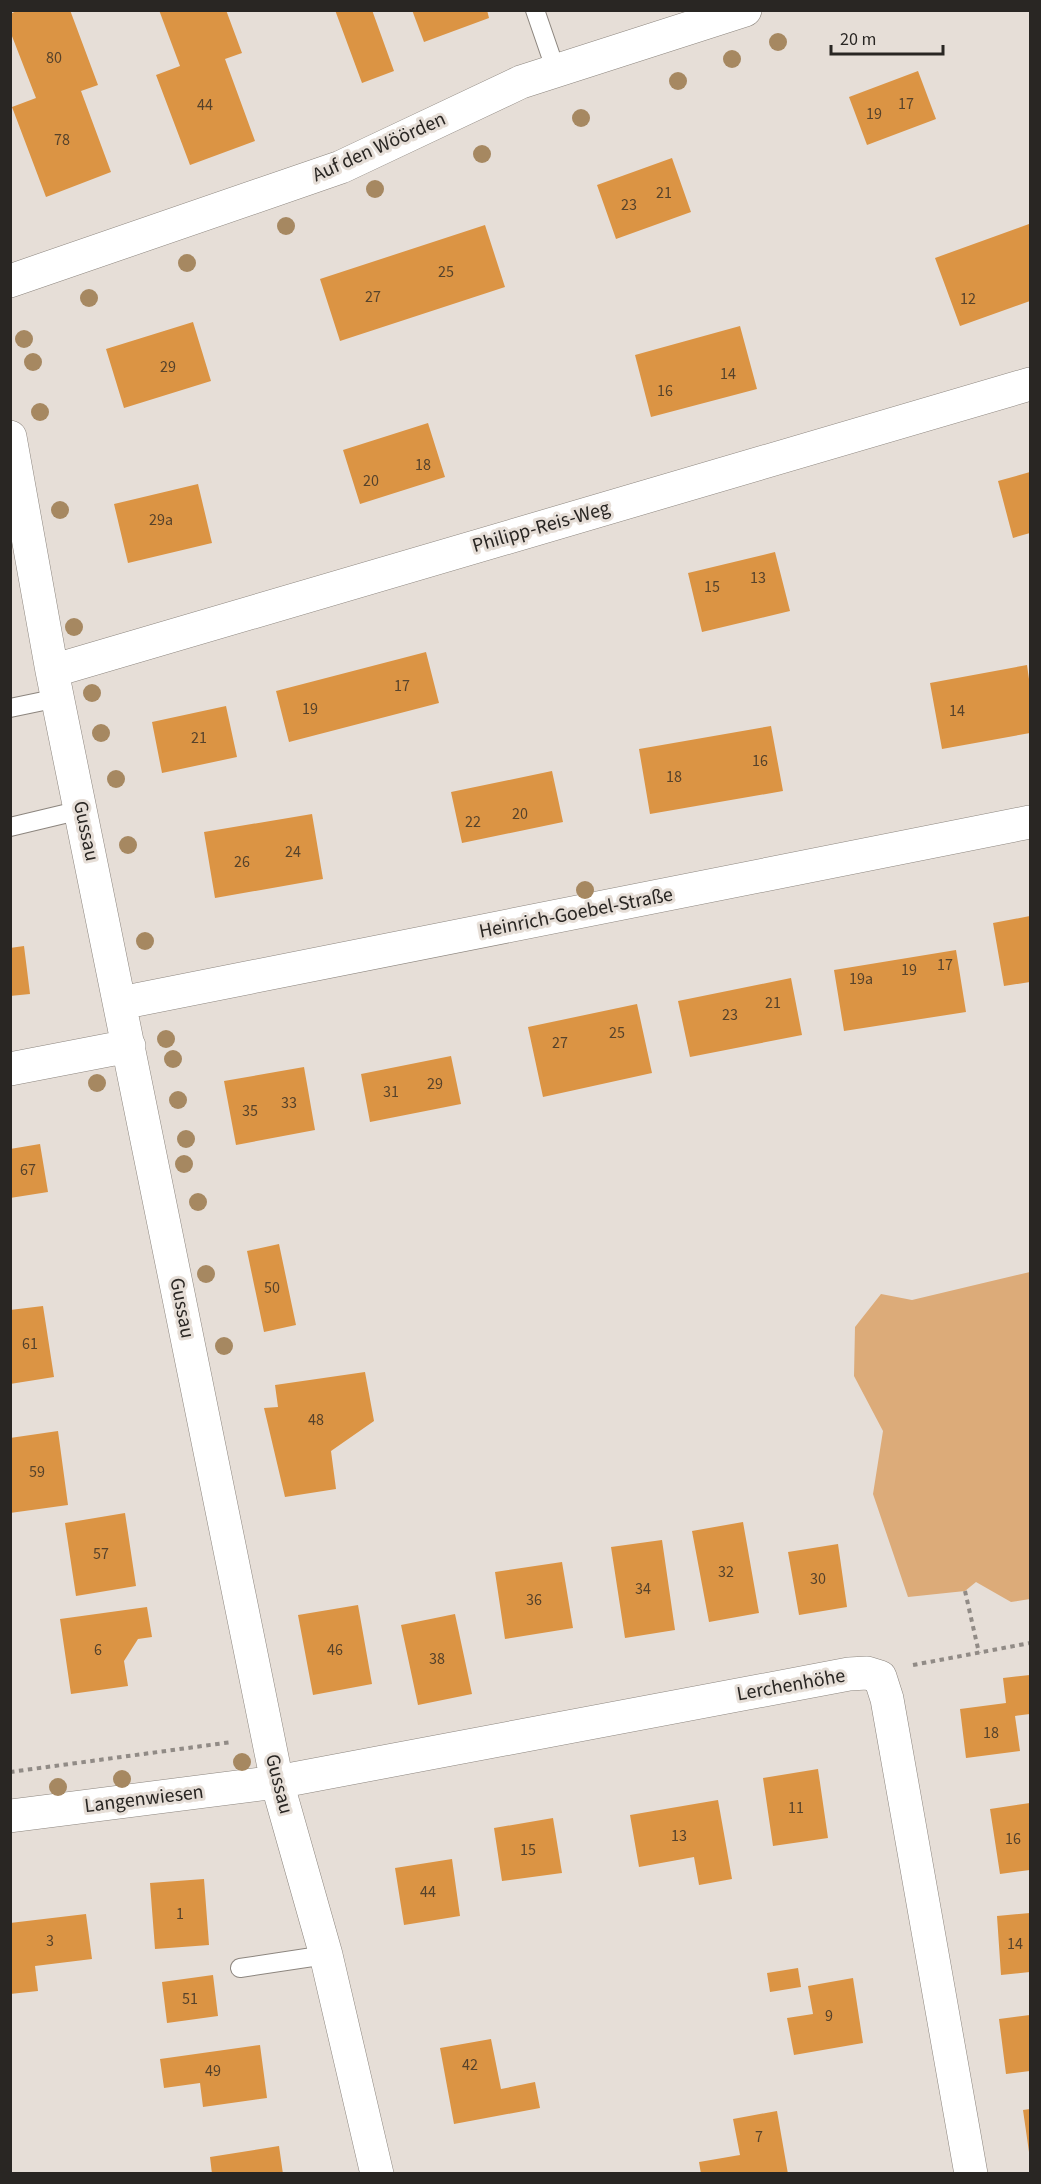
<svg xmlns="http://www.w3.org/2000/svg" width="1041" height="2184" viewBox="0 0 1041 2184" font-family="'Source Sans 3',sans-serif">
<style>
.green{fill:#dcab79}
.building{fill:#db9444}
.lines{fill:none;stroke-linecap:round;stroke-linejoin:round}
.service-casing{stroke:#8c857e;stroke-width:20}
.minor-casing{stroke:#8c857e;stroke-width:34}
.path{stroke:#918b86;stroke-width:4;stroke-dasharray:4.5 4.5;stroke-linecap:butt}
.service{stroke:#fff;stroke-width:18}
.minor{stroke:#fff;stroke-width:33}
.tree{fill:#a68861}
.labels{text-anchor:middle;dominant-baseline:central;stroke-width:6;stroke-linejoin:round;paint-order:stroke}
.number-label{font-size:16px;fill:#56422b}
.street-label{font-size:20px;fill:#292623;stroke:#e6ded7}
</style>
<rect width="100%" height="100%" fill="#e6ded7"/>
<path class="green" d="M 1030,1272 L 1030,1599 L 1011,1602 L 976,1582 L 965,1591 L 908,1597 L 873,1494 L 883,1431 L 854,1376 L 855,1327 L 881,1294 L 912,1300 Z"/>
<path class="building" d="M 19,10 L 70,10 L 98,85 L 81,91 L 111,172 L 46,197 L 12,107 L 36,98 L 10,31 L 10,14 Z
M 159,10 L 226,10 L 242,53 L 225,59 L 255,141 L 190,165 L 156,75 L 180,66 Z
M 335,10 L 372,10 L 394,71 L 362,83 Z
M 412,10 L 487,10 L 489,18 L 424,42 Z
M 918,71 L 936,119 L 867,145 L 849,97 Z
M 672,158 L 691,212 L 616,239 L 597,185 Z
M 1029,224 L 1030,301 L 960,326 L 935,258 Z
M 485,225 L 505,287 L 340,341 L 320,279 Z
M 193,322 L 211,381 L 124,408 L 106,349 Z
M 740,326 L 757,389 L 651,417 L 635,355 Z
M 428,423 L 445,477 L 360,504 L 343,450 Z
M 1030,472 L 1030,533 L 1013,538 L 998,481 Z
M 198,484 L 212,543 L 128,563 L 114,504 Z
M 775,552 L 790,611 L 702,632 L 688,573 Z
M 426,652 L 439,703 L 289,742 L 276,691 Z
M 1027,665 L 1030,686 L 1030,733 L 942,749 L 930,683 Z
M 226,706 L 237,757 L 162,773 L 152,722 Z
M 771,726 L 783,791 L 650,814 L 639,749 Z
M 552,771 L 563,822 L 462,843 L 451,792 Z
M 312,814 L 323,879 L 215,898 L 204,832 Z
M 1030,916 L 1030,982 L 1004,986 L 993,923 Z
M 24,946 L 30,994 L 10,996 L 10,948 Z
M 956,950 L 966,1012 L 844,1031 L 834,970 Z
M 791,978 L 802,1035 L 690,1057 L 678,1001 Z
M 637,1004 L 652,1073 L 543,1097 L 528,1027 Z
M 451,1056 L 461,1104 L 370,1122 L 361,1074 Z
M 304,1067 L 315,1130 L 236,1145 L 224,1081 Z
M 40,1144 L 48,1192 L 10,1198 L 10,1149 Z
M 279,1244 L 296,1325 L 264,1332 L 247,1251 Z
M 43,1306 L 54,1377 L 10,1384 L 10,1310 Z
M 365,1372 L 374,1421 L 331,1451 L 336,1489 L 285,1497 L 264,1408 L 278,1407 L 275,1385 Z
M 58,1431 L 68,1505 L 10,1513 L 10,1438 Z
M 125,1513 L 136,1586 L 76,1596 L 65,1523 Z
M 743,1522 L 759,1613 L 709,1622 L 692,1531 Z
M 662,1540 L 675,1630 L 625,1638 L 611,1547 Z
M 838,1544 L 847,1607 L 799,1615 L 788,1552 Z
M 562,1562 L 573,1628 L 505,1639 L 495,1572 Z
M 358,1605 L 372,1684 L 313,1695 L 298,1615 Z
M 147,1607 L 152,1637 L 138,1639 L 124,1661 L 128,1686 L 71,1694 L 60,1619 Z
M 455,1614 L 472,1694 L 418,1705 L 401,1625 Z
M 1030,1675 L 1030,1714 L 1015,1716 L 1020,1751 L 966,1758 L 960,1709 L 1006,1703 L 1003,1678 Z
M 818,1769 L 828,1838 L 773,1846 L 763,1778 Z
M 718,1800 L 732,1879 L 699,1885 L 694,1857 L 639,1867 L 630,1815 Z
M 1030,1803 L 1030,1870 L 1000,1874 L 990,1809 Z
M 553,1818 L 562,1873 L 502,1881 L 494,1828 Z
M 452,1859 L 460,1916 L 404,1925 L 395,1868 Z
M 204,1879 L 209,1945 L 155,1949 L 150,1883 Z
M 1030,1913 L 1030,1972 L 1001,1975 L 997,1916 Z
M 86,1914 L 92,1959 L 35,1966 L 38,1991 L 10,1994 L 10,1923 Z
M 798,1968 L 801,1987 L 770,1992 L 767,1973 Z
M 213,1975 L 218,2016 L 167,2023 L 162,1982 Z
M 853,1978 L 863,2043 L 794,2055 L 787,2018 L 813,2014 L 808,1986 Z
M 1030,2015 L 1030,2071 L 1006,2074 L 999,2019 Z
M 491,2039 L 501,2089 L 535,2082 L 540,2108 L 454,2124 L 440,2048 Z
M 260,2045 L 267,2098 L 203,2107 L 200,2083 L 164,2088 L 160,2059 Z
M 1030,2109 L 1030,2152 L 1029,2152 L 1023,2110 Z
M 777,2111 L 788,2174 L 701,2174 L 699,2162 L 740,2155 L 733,2119 Z
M 279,2146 L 283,2174 L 212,2174 L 210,2157 Z"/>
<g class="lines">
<defs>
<path id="service" d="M 535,10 L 556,71
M 10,708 L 58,698
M 10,827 L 81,810
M 240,1968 L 326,1955"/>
<path id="minor" d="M 10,281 L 341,167 L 521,82 L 745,10
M 10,437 L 52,671 L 277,1782 L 326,1955 L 377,2174
M 52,671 L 1030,384
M 121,1003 L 1030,822
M 10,1069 L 129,1046
M 10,1816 L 277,1782 L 849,1674 L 867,1673 L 880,1677 L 887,1699 L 971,2174"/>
</defs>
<use href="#service" class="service-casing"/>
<use href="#minor" class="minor-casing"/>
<path class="path" d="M 965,1591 L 979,1653
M 913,1665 L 1030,1643
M 10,1772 L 232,1742"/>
<use href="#service" class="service"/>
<use href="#minor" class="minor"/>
</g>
<g class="tree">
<circle cx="778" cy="42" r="9"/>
<circle cx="732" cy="59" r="9"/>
<circle cx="678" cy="81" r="9"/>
<circle cx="581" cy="118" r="9"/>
<circle cx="482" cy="154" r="9"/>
<circle cx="375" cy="189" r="9"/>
<circle cx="286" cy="226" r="9"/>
<circle cx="187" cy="263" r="9"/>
<circle cx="89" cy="298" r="9"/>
<circle cx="24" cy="339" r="9"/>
<circle cx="33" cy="362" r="9"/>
<circle cx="40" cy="412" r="9"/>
<circle cx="60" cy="510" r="9"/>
<circle cx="74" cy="627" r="9"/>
<circle cx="92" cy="693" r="9"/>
<circle cx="101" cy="733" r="9"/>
<circle cx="116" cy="779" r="9"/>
<circle cx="128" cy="845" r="9"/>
<circle cx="585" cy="890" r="9"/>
<circle cx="145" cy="941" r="9"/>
<circle cx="166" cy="1039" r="9"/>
<circle cx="173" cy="1059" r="9"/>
<circle cx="97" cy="1083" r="9"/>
<circle cx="178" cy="1100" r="9"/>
<circle cx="186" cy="1139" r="9"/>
<circle cx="184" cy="1164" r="9"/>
<circle cx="198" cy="1202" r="9"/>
<circle cx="206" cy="1274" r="9"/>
<circle cx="224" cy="1346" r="9"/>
<circle cx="242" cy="1762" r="9"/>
<circle cx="122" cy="1779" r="9"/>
<circle cx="58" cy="1787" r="9"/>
</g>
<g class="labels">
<g class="number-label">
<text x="54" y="58">80</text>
<text x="906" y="104">17</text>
<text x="205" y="105">44</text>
<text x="874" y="114">19</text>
<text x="62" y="140">78</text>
<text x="664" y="193">21</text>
<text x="629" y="205">23</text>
<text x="446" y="272">25</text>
<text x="373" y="297">27</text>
<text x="968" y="299">12</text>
<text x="168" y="367">29</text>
<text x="728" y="374">14</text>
<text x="665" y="391">16</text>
<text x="423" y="465">18</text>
<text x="371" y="481">20</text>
<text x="161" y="520">29a</text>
<text x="758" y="578">13</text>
<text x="712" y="587">15</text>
<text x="402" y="686">17</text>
<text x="310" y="709">19</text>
<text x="957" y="711">14</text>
<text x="199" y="738">21</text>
<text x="760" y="761">16</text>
<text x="674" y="777">18</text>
<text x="520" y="814">20</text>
<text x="473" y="822">22</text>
<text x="293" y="852">24</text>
<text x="242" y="862">26</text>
<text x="945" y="965">17</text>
<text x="909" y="970">19</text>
<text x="861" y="979">19a</text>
<text x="773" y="1003">21</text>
<text x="730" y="1015">23</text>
<text x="617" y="1033">25</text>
<text x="560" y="1043">27</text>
<text x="435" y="1084">29</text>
<text x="391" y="1092">31</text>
<text x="289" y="1103">33</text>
<text x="250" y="1111">35</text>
<text x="28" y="1170">67</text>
<text x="272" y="1288">50</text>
<text x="30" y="1344">61</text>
<text x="316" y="1420">48</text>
<text x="37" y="1472">59</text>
<text x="101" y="1554">57</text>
<text x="726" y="1572">32</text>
<text x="818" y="1579">30</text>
<text x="643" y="1589">34</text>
<text x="534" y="1600">36</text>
<text x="98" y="1650">6</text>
<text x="335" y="1650">46</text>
<text x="437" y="1659">38</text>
<text x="991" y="1733">18</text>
<text x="796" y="1808">11</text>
<text x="679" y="1836">13</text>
<text x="1013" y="1839">16</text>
<text x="528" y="1850">15</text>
<text x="428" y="1892">44</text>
<text x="180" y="1914">1</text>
<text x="50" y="1941">3</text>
<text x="1015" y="1944">14</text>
<text x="190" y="1999">51</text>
<text x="829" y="2016">9</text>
<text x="470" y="2065">42</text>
<text x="213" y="2071">49</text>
<text x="759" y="2137">7</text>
</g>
<g class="street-label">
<text transform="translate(379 147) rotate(-24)">Auf den Wöörden</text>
<text transform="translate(541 527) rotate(-16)">Philipp-Reis-Weg</text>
<text transform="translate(86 831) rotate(78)">Gussau</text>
<text transform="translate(576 913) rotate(-11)">Heinrich-Goebel-Straße</text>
<text transform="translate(182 1308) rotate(79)">Gussau</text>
<text transform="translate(791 1685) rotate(-10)">Lerchenhöhe</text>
<text transform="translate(279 1784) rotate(76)">Gussau</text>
<text transform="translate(144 1799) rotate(-7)">Langenwiesen</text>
</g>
</g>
<rect width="1041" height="2184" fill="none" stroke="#292623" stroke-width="24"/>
<path d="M831 45v9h112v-9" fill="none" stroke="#292623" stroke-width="3"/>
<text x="840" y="45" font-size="18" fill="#292623" stroke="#e6ded7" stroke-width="4.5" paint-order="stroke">20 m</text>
</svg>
